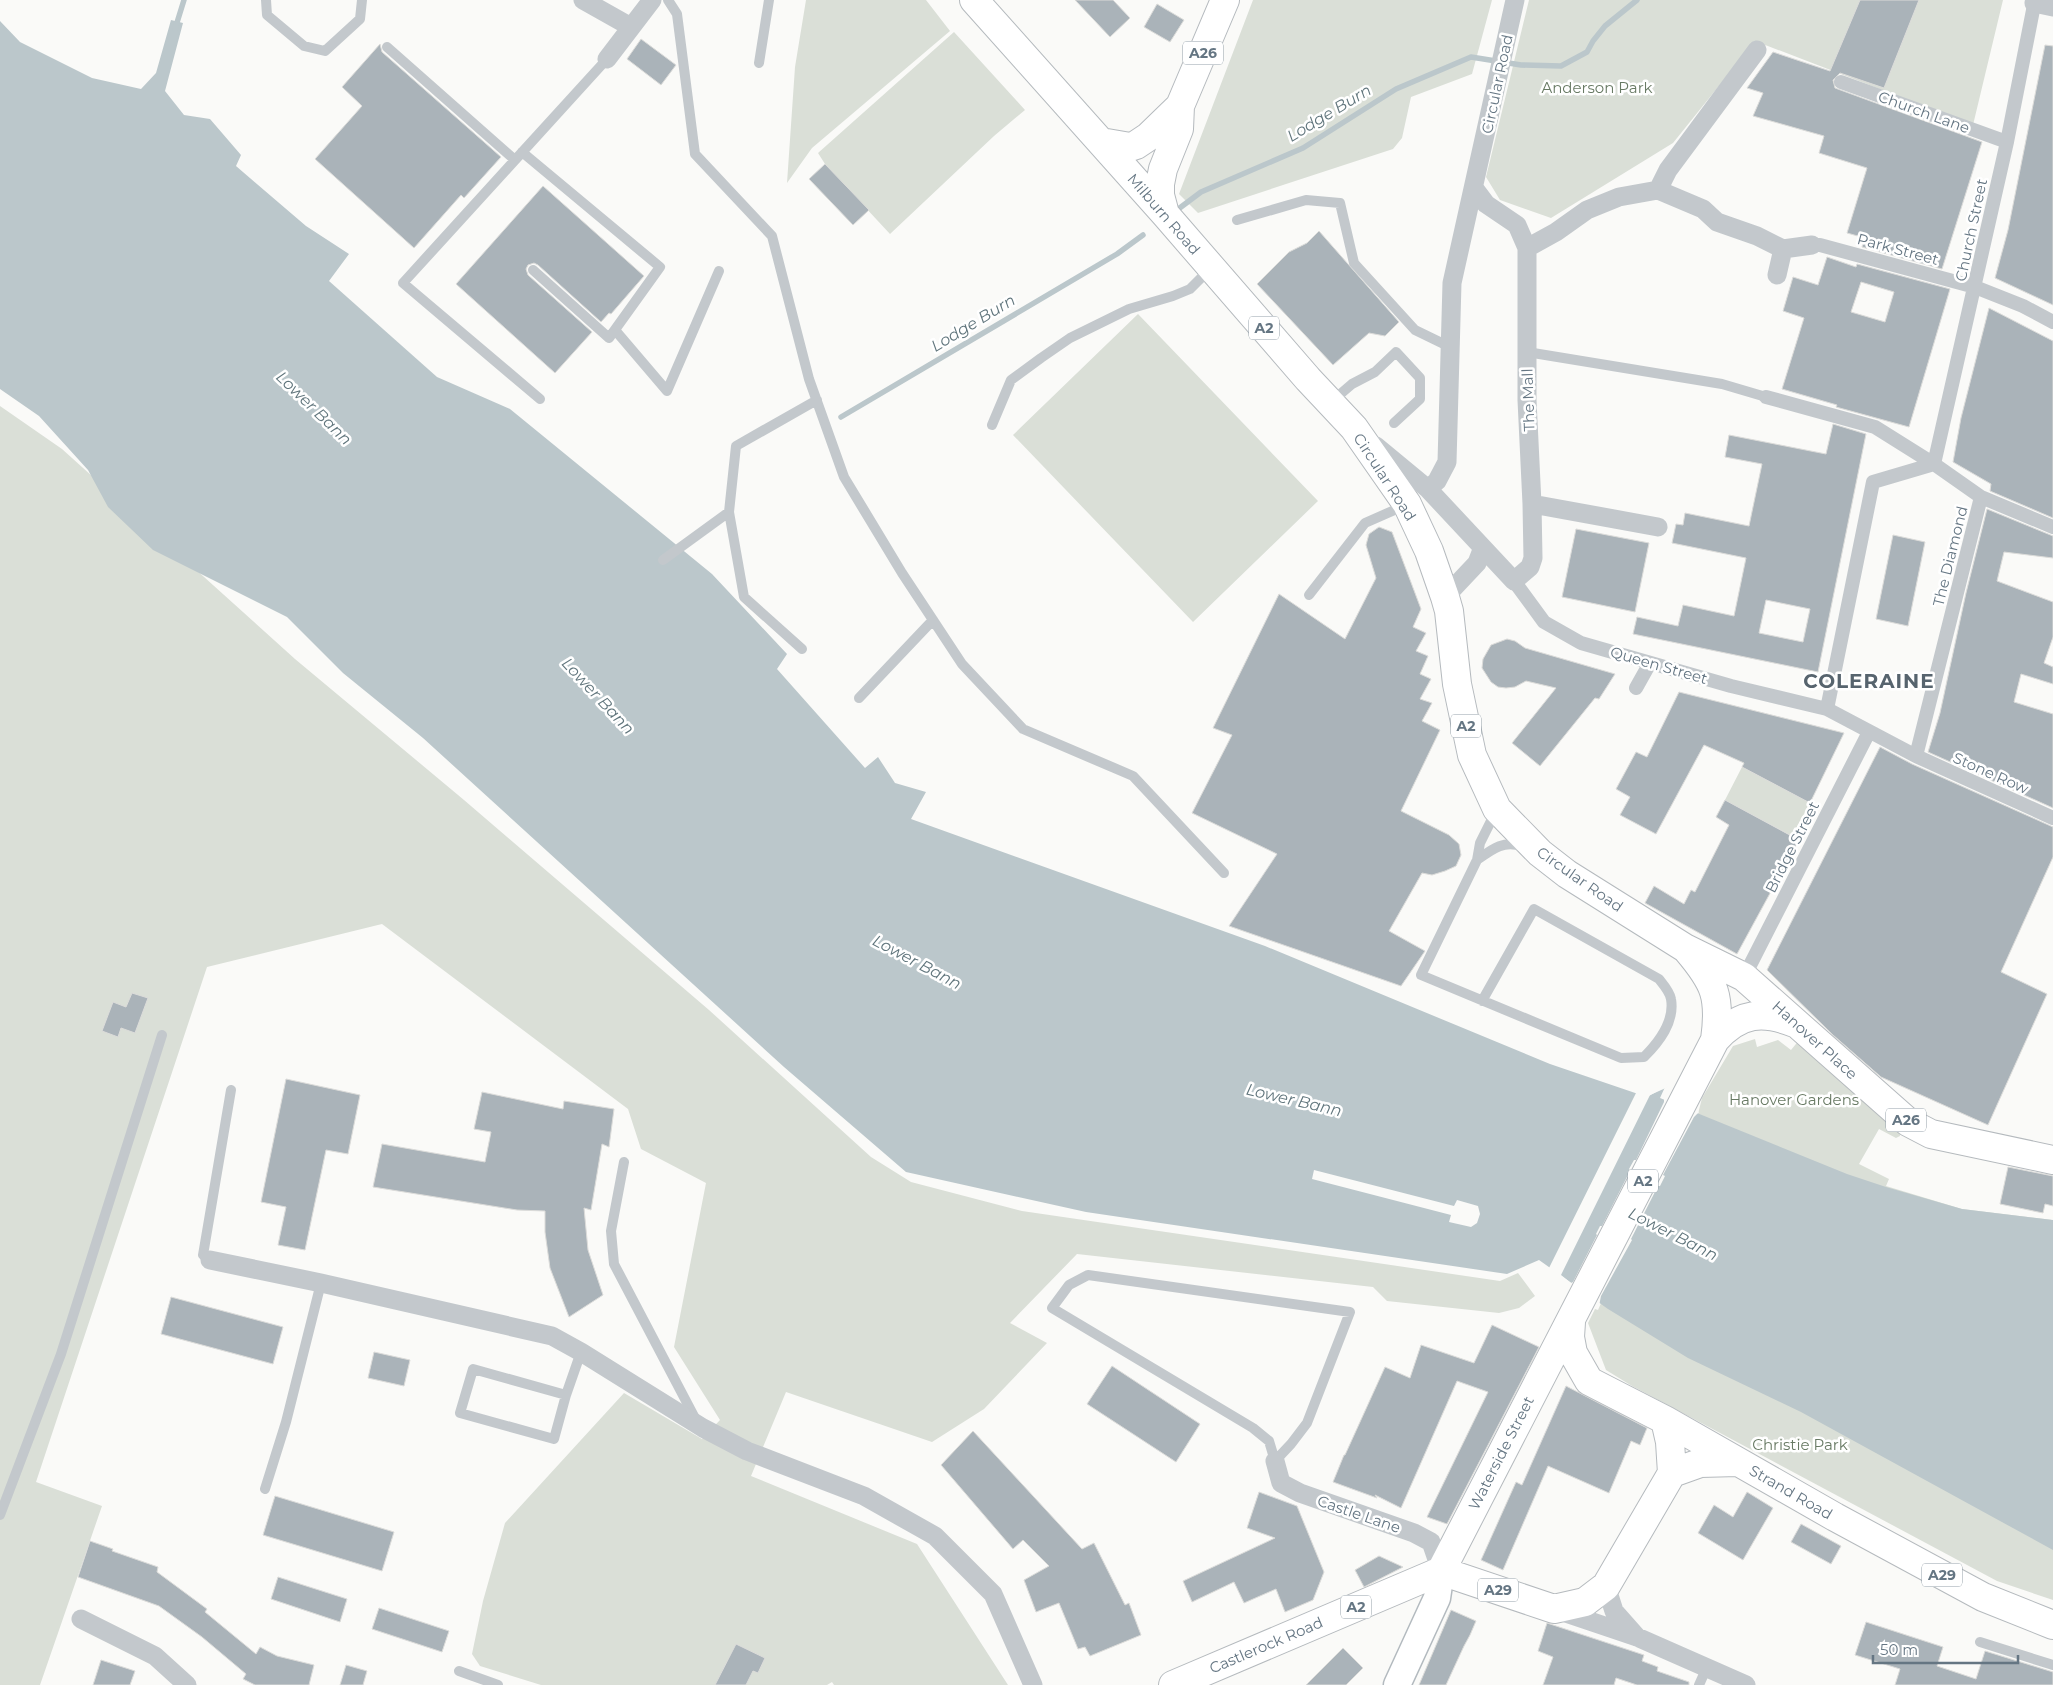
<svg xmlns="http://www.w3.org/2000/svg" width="2053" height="1685" viewBox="0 0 2053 1685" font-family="Montserrat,sans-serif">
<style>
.green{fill:#dadfd7}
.water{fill:#bbc7cb}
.pier{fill:#fafaf8}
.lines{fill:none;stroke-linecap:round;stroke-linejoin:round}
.stream{stroke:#bbc7cb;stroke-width:5.5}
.building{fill:#aab3b9;stroke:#dcdcda;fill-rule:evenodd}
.secondary-casing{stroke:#b3babf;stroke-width:29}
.primary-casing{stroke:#b5babe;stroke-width:30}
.service{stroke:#c3c8cc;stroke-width:10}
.pedestrian{stroke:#c3c8cc;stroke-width:14}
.minor{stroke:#c3c8cc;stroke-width:19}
.secondary{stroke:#fff;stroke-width:26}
.primary{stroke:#fff;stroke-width:28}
.labels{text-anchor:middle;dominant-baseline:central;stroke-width:5;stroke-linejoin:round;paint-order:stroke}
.shield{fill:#fff;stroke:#939fa8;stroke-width:1}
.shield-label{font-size:14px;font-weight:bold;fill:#657683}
.street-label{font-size:15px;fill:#657683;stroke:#fff}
.park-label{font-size:15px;fill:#687a64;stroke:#fff}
.water-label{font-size:16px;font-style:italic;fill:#60757c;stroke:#fff}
.district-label{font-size:20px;font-weight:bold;letter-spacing:1px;fill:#57646e;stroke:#fff}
</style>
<rect width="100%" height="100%" fill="#fafaf8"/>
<path class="green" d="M 806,0 L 926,0 L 950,31 L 812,148 L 787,183 L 795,67 Z
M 1253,0 L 1492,0 L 1472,74 L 1411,97 L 1402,138 L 1393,149 L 1198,213 L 1179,194 Z
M 1529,0 L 2003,0 L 1973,125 L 1755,41 L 1673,143 L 1551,218 L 1500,200 L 1486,177 Z
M 954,32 L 1025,110 L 994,136 L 890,234 L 825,164 L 818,153 Z
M 1138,314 L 1318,501 L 1193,622 L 1013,435 Z
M 0,406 L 62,449 L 295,659 L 464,800 L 709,1010 L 871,1157 L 911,1182 L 1022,1211 L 1500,1281 L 1518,1273 L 1535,1296 L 1519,1308 L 1499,1313 L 1387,1301 L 1373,1287 L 1077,1254 L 1010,1323 L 1047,1343 L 984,1409 L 932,1442 L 786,1392 L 751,1476 L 917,1544 L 1008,1685 L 834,1685 L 832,1682 L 827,1685 L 541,1685 L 480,1666 L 472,1654 L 483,1601 L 505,1523 L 624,1393 L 702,1439 L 720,1420 L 674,1347 L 706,1183 L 641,1149 L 628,1109 L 382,924 L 207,967 L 36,1482 L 102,1506 L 40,1685 L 0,1685 Z
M 1742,767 L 1810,803 L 1792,836 L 1725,800 Z
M 1755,1039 L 1757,1047 L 1778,1040 L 1791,1050 L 1800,1039 L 1899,1126 L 1900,1136 L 1896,1138 L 1879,1129 L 1859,1164 L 1889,1179 L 1886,1186 L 1962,1209 L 2053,1220 L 1954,1219 L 1694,1117 L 1698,1114 L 1702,1098 L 1733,1046 Z
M 1602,1301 L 2053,1511 L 2053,1600 L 1997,1581 L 1632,1386 L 1606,1370 L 1588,1323 L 1595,1309 L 1598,1310 Z"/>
<path class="water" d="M 171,20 L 183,23 L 165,91 L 184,115 L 210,119 L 241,155 L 236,166 L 306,226 L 349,254 L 329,281 L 437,377 L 510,409 L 712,574 L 787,654 L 777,669 L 865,768 L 878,757 L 895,783 L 926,792 L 911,819 L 1265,946 L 1550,1064 L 1647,1097 L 1665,1087 L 1660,1098 L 1847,1174 L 1886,1187 L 1962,1209 L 2053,1220 L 2053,1550 L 1801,1412 L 1688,1358 L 1608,1309 L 1539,1260 L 1507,1274 L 1086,1212 L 906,1172 L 784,1067 L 423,738 L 343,673 L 287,617 L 153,550 L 108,507 L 88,470 L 39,416 L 0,389 L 0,21 L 20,42 L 92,78 L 141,89 L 156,73 Z"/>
<path class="pier" d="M 1666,1084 L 1668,1087 L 1650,1095 L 1561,1275 L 1571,1283 L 1573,1282 L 1597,1235 L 1596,1234 L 1600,1226 L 1602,1226 L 1630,1171 L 1629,1169 L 1634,1160 L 1636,1160 L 1664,1102 L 1664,1097 L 1699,1112 L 1694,1117 L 1663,1175 L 1665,1176 L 1660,1186 L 1658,1186 L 1631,1239 L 1632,1240 L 1601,1296 L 1599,1306 L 1548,1270 L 1637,1091 L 1647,1094 Z
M 1314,1170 L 1454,1206 L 1457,1200 L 1478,1206 L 1480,1214 L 1477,1223 L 1471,1227 L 1449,1222 L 1451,1215 L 1312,1179 Z"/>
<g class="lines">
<path class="stream" d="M 175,29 L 184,0
M 1173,213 L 1201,192 L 1303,148 L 1396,89 L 1471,57 L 1521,65 L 1561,66 L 1587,52 L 1593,41 L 1605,26 L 1637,0
M 841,417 L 1117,254 L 1143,235"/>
</g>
<path class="building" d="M 1075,0 L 1113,0 L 1130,18 L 1110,37 Z
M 1860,0 L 1919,0 L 1884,88 L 1840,73 L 1833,80 L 1835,88 L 1982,142 L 1942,269 L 1862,247 L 1865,238 L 1847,233 L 1867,168 L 1819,153 L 1824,136 L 1753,116 L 1763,93 L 1747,88 L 1773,52 L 1830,71 Z
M 1157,4 L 1184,20 L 1170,42 L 1144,27 Z
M 641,39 L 676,65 L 661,85 L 627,59 Z
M 380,44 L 382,52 L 501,157 L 464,198 L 461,195 L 414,248 L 315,159 L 362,106 L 342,87 Z
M 2045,45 L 2053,46 L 2053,305 L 1995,278 L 2008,230 Z
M 825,164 L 869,210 L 853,225 L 809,179 Z
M 543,186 L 644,276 L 611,314 L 609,313 L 601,322 L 538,265 L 534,263 L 528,265 L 526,269 L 528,275 L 592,332 L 555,373 L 456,284 Z
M 1319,231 L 1399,322 L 1385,336 L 1369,333 L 1333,365 L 1257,284 L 1289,252 L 1307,243 Z
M 1827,257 L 1856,267 L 1857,264 L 1950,289 L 1909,427 L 1836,407 L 1837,405 L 1782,389 L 1804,318 L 1783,311 L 1793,277 L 1818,285 ZM 1861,282 L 1894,292 L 1885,322 L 1851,312 Z
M 1989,308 L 2053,341 L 2053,518 L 1990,491 L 1991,484 L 1953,462 L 1961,418 Z
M 1833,424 L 1866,434 L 1818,672 L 1633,634 L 1637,617 L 1678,626 L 1683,605 L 1734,616 L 1746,558 L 1672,543 L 1676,524 L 1683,525 L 1685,513 L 1749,526 L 1762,464 L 1725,457 L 1729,435 L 1826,454 ZM 1766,600 L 1810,609 L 1803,642 L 1759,633 Z
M 1987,509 L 2053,536 L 2053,558 L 2004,552 L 1997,581 L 2053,602 L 2053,637 L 2044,663 L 2053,667 L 2053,684 L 2021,674 L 2014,702 L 2053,714 L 2053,808 L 1928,752 L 1940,713 L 1966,593 Z
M 1379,527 L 1392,532 L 1421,609 L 1413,627 L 1426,633 L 1416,651 L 1428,656 L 1420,674 L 1431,679 L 1420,699 L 1432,703 L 1422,721 L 1440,730 L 1401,811 L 1449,835 L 1459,844 L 1461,855 L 1456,866 L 1445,871 L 1432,875 L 1422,873 L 1389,931 L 1425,951 L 1401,986 L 1229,926 L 1277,854 L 1192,813 L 1232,735 L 1213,728 L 1279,594 L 1345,639 L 1376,578 L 1366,545 L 1369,534 Z
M 1576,529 L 1649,543 L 1635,612 L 1562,597 Z
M 1893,535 L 1925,542 L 1908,626 L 1876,619 Z
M 1507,639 L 1515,641 L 1525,648 L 1615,674 L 1599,699 L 1595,698 L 1540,766 L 1512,743 L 1556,688 L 1526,681 L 1515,687 L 1506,688 L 1498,687 L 1491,682 L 1482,668 L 1483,659 L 1491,645 Z
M 1679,692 L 1844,733 L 1810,803 L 1742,767 L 1744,763 L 1704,745 L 1656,834 L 1620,815 L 1630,797 L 1616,789 L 1636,752 L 1647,757 Z
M 1880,747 L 1912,764 L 2053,827 L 2053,857 L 2001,972 L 2047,994 L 1988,1125 L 1881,1077 L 1833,1035 L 1767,970 Z
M 1725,800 L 1799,840 L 1737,954 L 1645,903 L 1654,886 L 1684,904 L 1691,890 L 1695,892 L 1729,825 L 1716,817 Z
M 132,993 L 148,998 L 135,1033 L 121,1028 L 118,1037 L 102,1031 L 113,1002 L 126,1007 Z
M 286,1079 L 360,1095 L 348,1154 L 326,1150 L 305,1250 L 278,1245 L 286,1207 L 261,1202 Z
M 482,1092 L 563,1109 L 564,1101 L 614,1109 L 609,1147 L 602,1144 L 591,1210 L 584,1208 L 588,1250 L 603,1295 L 569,1317 L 550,1268 L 545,1232 L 545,1211 L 517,1210 L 373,1187 L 382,1144 L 485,1162 L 491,1132 L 474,1129 Z
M 2008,1167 L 2053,1176 L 2053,1206 L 2045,1204 L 2043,1213 L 2000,1204 Z
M 171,1297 L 283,1327 L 273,1364 L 161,1334 Z
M 1492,1325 L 1539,1347 L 1447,1524 L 1427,1517 L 1488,1392 L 1457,1381 L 1401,1508 L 1375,1495 L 1377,1498 L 1333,1482 L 1344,1455 L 1345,1455 L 1385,1367 L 1410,1378 L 1421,1345 L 1474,1363 Z
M 374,1352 L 410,1360 L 404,1386 L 368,1378 Z
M 1112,1366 L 1200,1424 L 1176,1462 L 1087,1404 Z
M 1566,1386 L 1647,1428 L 1640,1445 L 1631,1441 L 1609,1493 L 1548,1466 L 1503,1570 L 1481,1560 L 1516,1482 L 1522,1485 Z
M 973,1431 L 1082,1549 L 1094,1543 L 1125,1605 L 1129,1603 L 1141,1635 L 1090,1656 L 1085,1647 L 1078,1649 L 1059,1603 L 1036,1612 L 1024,1580 L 1049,1566 L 1023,1540 L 1013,1549 L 941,1465 Z
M 1259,1492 L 1297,1506 L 1324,1572 L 1313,1600 L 1285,1612 L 1276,1589 L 1244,1603 L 1234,1582 L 1192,1602 L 1183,1581 L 1275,1538 L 1247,1528 Z
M 1747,1492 L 1773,1508 L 1743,1560 L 1698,1533 L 1714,1505 L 1733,1517 Z
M 275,1496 L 394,1532 L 382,1571 L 263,1535 Z
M 1801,1524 L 1841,1546 L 1831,1564 L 1791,1542 Z
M 90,1541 L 113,1549 L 112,1551 L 158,1567 L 157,1572 L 207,1609 L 205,1612 L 256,1654 L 260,1647 L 277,1656 L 314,1665 L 309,1685 L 255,1685 L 243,1679 L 246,1674 L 202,1637 L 159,1606 L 78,1577 Z
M 1379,1556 L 1403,1567 L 1364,1587 L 1355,1570 Z
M 278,1577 L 347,1599 L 340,1622 L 271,1599 Z
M 379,1608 L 449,1631 L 442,1652 L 372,1629 Z
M 1451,1610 L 1476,1621 L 1470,1635 L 1464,1646 L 1446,1685 L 1419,1685 Z
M 1866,1622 L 1943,1647 L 1937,1666 L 1976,1679 L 1985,1651 L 2053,1672 L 2053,1685 L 1895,1685 L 1900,1669 L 1855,1655 Z
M 1547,1623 L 1644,1655 L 1642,1661 L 1658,1667 L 1657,1671 L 1689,1682 L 1689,1685 L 1637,1685 L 1616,1678 L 1614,1685 L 1543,1685 L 1553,1657 L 1538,1651 Z
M 736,1644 L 765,1658 L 758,1673 L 753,1671 L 746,1685 L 715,1685 Z
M 1343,1648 L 1363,1668 L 1346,1685 L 1306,1685 Z
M 101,1660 L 135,1671 L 130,1685 L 93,1685 Z
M 346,1665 L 367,1671 L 363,1685 L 340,1685 Z"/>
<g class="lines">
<defs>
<path id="secondary" d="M 1397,1685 L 1437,1598 L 1441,1571"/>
<path id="primary" d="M 974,0 L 1165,214 L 1308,379 L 1354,428 L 1407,504 L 1429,551 L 1445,597 L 1449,611 L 1457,684 L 1472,755 L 1497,809 L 1540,853 L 1567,874 L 1685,948 L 1744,977 L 1908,1122 L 1931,1134 L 2053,1160
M 1101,142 L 1130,147 L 1136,145 L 1148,137 L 1180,106 L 1225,0
M 1165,214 L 1160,195 L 1160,184 L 1163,169 L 1179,129 L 1180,106
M 1688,951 C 1715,983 1721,997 1715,1040
M 1571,1322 L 1570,1337 L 1573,1353 L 1589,1381 L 1665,1420 L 1835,1517 L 1983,1597 L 2053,1625
M 1672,1473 L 1700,1463 L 1738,1462
M 1441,1571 C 1532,1393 1625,1217 1715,1040 C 1740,1012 1763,1010 1797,1024
M 1441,1571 L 1554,1609 L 1585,1602 L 1606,1586 L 1672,1473 L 1670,1442 L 1665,1420
M 1173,1685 L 1441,1571"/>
</defs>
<use href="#secondary" class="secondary-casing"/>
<use href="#primary" class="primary-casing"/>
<path class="service" d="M 266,0 L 267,15 L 304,46 L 325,51 L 360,19 L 362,0
M 668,0 L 677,14 L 695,154 L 772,236 L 809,379 L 844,477 L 902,573 L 962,664 L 1023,729 L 1133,776 L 1224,873
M 387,47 L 515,160
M 759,63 L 769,0
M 522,152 L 660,267 L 609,338 L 533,270
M 1237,220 L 1306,200 L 1340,203 L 1354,263 L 1415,330 L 1450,347
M 615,330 L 667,391 L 719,271
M 1527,352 L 1722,384 L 1766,397
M 540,399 L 403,283 L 607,59
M 1331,402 L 1352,384 L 1375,372 L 1396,352 L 1420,378 L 1420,399 L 1394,423
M 992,425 L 1011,380 L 1041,358 L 1070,338 L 1129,309 L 1173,296 L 1190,289 L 1210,269
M 663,560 L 729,512
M 1309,595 L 1365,523 L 1406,505
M 802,649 L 744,597 L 729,512 L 736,446 L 817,400
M 859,698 L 933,620
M 1477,860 C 1492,849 1505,839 1523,847
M 1482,1001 L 1534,909 L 1659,979 C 1663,984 1670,992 1671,999 C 1675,1022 1659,1042 1644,1057 L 1621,1058 L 1421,975 L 1477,860 L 1480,843 L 1496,811
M 624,1162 L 611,1231 L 614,1264 L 696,1420
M 210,1260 L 203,1255 L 231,1090
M 1088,1275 L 1350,1312 L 1307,1423 L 1291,1444 L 1275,1461 L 1269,1441 L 1253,1428 L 1052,1308 L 1069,1285 Z
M 566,1395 L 473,1369 L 460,1413 L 554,1439 L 566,1395 L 581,1352
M 265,1489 L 286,1422 L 321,1283
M 0,1515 L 61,1354 L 162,1035
M 1980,1642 L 2053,1665
M 459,1671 L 498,1685
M 1699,1685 L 1707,1667"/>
<path class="pedestrian" d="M 1841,82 L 2007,142
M 1812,245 L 1820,245 L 1975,287 L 2023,306 L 2053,322
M 1766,397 L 1875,427 L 1934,464 L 2007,142 L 2035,0
M 1934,464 L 1981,497 L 1916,756 L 1827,709 L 1873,482 Z
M 1981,497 L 2053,527
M 1514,581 L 1544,622 L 1581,643 L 1731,686 L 1827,709
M 1636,688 L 1650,663
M 1916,756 L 2053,818
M 1744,977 L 1869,732"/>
<path class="minor" d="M 583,0 L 631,27
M 2034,3 L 2053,7
M 607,59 L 652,0
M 1658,190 L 1668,170 L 1757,50
M 1527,248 L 1556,232 L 1587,210 L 1619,197 L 1658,190 L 1703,209 L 1717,222 L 1757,236 L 1783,249 L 1812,245
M 1777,275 L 1783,249
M 1376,446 L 1428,489 L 1514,581 L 1530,567 L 1533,558 L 1532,504 L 1527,400 L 1527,248 L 1517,225 L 1486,204 L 1474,188
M 1428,489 L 1437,481 L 1447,462 L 1452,283 L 1515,0
M 1532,504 L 1658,527
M 1445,597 L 1477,563 L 1482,550
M 210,1260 L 321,1283 L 552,1336 L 581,1352 L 703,1428 L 747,1451 L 864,1496 L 935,1536 L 993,1594 L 1033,1685
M 1275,1461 L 1281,1483 L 1300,1493 L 1414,1533 L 1431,1542 L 1441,1571
M 1606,1586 L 1614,1611 L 1637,1637
M 1554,1609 L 1637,1637 L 1746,1685
M 81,1619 L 155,1656 L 187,1685"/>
<use href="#secondary" class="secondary"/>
<use href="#primary" class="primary"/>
</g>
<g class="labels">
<g class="shield">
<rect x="1183" y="41.5" width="40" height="23" rx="4"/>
<rect x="1249" y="316.5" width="30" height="23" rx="4"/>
<rect x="1451" y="714.5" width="30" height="23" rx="4"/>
<rect x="1886" y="1108.5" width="40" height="23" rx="4"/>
<rect x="1628" y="1169.5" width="30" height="23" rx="4"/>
<rect x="1922" y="1563.5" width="40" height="23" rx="4"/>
<rect x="1478" y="1578.5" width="40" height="23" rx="4"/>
<rect x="1341" y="1595.5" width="30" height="23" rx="4"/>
</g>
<g class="shield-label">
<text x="1203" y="53">A26</text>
<text x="1264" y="328">A2</text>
<text x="1466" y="726">A2</text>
<text x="1906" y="1120">A26</text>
<text x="1643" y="1181">A2</text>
<text x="1942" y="1575">A29</text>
<text x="1498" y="1590">A29</text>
<text x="1356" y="1607">A2</text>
</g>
<g class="street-label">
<text transform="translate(1497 84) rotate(-78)">Circular Road</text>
<text transform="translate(1924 112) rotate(20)">Church Lane</text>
<text transform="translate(1164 214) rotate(49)">Milburn Road</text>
<text transform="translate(1971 230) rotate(-78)">Church Street</text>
<text transform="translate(1898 249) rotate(15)">Park Street</text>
<text transform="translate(1528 400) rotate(-92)">The Mall</text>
<text transform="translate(1385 477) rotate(57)">Circular Road</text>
<text transform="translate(1950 556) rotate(-76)">The Diamond</text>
<text transform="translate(1659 665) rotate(16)">Queen Street</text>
<text transform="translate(1991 773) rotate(24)">Stone Row</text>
<text transform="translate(1792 847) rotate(-63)">Bridge Street</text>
<text transform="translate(1580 879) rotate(35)">Circular Road</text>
<text transform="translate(1815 1040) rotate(42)">Hanover Place</text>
<text transform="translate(1501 1453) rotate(-63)">Waterside Street</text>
<text transform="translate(1791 1492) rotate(30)">Strand Road</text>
<text transform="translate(1359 1514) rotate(19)">Castle Lane</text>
<text transform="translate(1266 1645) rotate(-23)">Castlerock Road</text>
</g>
<g class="park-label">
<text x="1597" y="87">Anderson Park</text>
<text x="1794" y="1099">Hanover Gardens</text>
<text x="1800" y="1444">Christie Park</text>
</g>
<g class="water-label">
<text transform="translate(1329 113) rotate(-31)">Lodge Burn</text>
<text transform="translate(973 323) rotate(-31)">Lodge Burn</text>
<text transform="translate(314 408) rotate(44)">Lower Bann</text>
<text transform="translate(598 696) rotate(47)">Lower Bann</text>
<text transform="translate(917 962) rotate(28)">Lower Bann</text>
<text transform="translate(1294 1100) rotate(13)">Lower Bann</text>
<text transform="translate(1673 1234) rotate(27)">Lower Bann</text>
</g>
<g class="district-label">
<text x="1869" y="681">COLERAINE</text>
</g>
</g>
<path d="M1873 1655v8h145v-8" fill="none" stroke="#657683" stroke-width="2.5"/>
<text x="1880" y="1655" font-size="15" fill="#657683" stroke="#ffffff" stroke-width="4" paint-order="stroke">50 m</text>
</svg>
